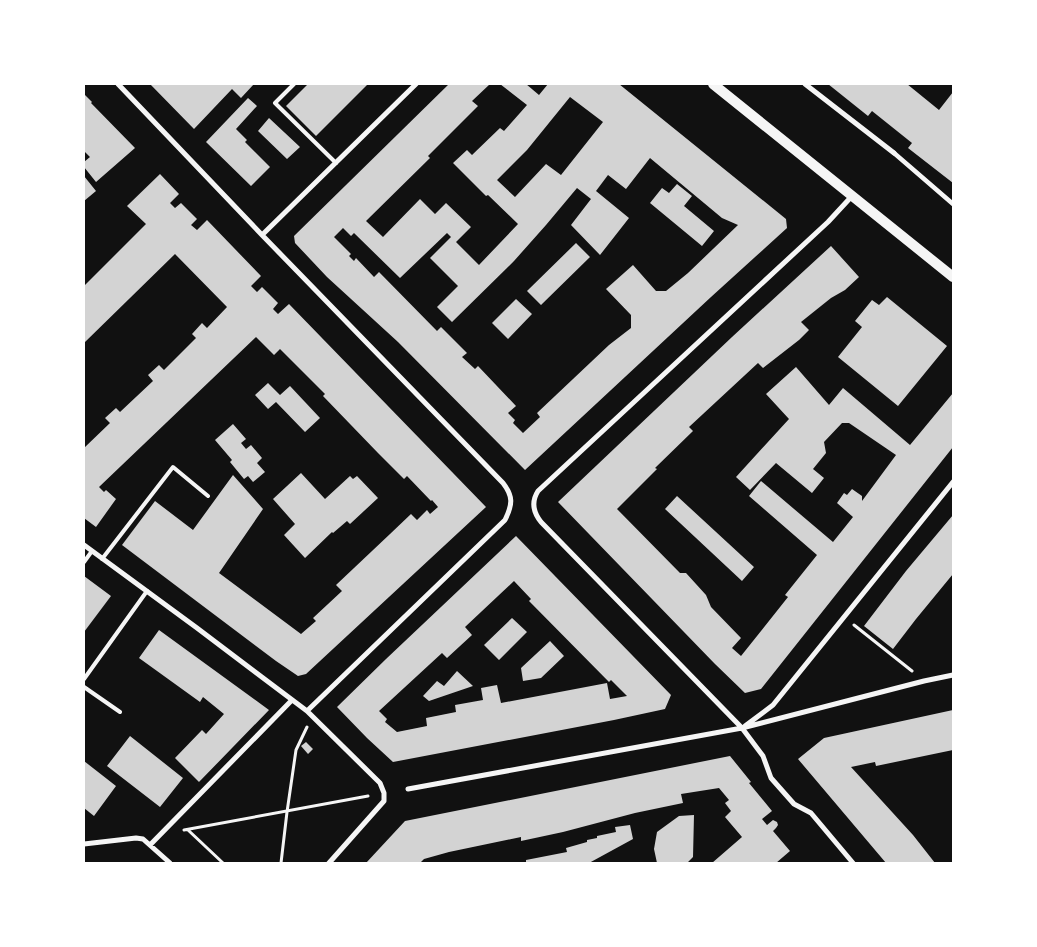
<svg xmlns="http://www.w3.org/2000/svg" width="1037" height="947" viewBox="0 0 1037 947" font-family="Barlow,sans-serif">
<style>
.building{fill:#d3d3d3;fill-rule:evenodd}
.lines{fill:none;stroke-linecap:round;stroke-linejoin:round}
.path{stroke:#f5f5f5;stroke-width:3}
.service{stroke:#f5f5f5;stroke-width:4}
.pedestrian{stroke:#f5f5f5;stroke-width:4.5}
.minor{stroke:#f5f5f5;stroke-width:5}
.secondary{stroke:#f5f5f5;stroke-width:10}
</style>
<rect width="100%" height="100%" fill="#111"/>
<path class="building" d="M 150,84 L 254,84 L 241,98 L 232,89 L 194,129 Z
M 308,84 L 368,84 L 316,136 L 286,106 Z
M 449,84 L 490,84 L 472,101 L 478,106 L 428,156 L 430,158 L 366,221 L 383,237 L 420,199 L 435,214 L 446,203 L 471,227 L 456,242 L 479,265 L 518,224 L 488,195 L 486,196 L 453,163 L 467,150 L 472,155 L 500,128 L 504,131 L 527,105 L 500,84 L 526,84 L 539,95 L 548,84 L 619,84 L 786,219 L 787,228 L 711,297 L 525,470 L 398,342 L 327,277 L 295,243 L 294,236 ZM 570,97 L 603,122 L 561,175 L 546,164 L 515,197 L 497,180 L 527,150 ZM 650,158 L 722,218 L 738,225 L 688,273 L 666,291 L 656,291 L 633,265 L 606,289 L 631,315 L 631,328 L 609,345 L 537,413 L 540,417 L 523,433 L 513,423 L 515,420 L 508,413 L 516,406 L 478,366 L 475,369 L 462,357 L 467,353 L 441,327 L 437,331 L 379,272 L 374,277 L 356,258 L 354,261 L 349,256 L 351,254 L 334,237 L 343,228 L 351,236 L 354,233 L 400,278 L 447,233 L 451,237 L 430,258 L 458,286 L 437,307 L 452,322 L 514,261 L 546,225 L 577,188 L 591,199 L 571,225 L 600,255 L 629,218 L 596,191 L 608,175 L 626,189 Z
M 828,84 L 907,84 L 939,110 L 953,92 L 953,183 L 908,148 L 912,143 L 872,111 L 868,116 Z
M 84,94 L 92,102 L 91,103 L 135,148 L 96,182 L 84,167 L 84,162 L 90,157 L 84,151 Z
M 248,98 L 257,106 L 236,129 L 247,140 L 245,142 L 270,167 L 251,186 L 206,142 Z
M 269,118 L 300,147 L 287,159 L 258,131 Z
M 160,174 L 179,194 L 170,203 L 175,208 L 181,203 L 197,219 L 191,225 L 197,230 L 207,220 L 261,276 L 251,286 L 257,292 L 262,287 L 278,303 L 273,309 L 278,314 L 289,304 L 486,507 L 306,674 L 298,676 L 276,661 L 122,545 L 155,501 L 193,530 L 233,475 L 263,509 L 219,573 L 301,634 L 316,621 L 313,618 L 342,591 L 336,585 L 390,534 L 411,514 L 417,520 L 427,510 L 430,514 L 438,507 L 432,500 L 431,501 L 407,476 L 404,479 L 378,453 L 323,396 L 325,394 L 280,349 L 274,355 L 256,337 L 99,487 L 104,492 L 106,490 L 116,499 L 96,527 L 84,518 L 84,448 L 110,423 L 105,418 L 116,408 L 120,412 L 153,381 L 148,375 L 159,365 L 164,370 L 196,338 L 192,334 L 202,323 L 207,328 L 227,307 L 175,254 L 84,343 L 84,286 L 146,224 L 127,206 Z
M 84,176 L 96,191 L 84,201 Z
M 677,184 L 692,196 L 684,206 L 714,231 L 702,246 L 650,203 L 662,188 L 669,193 Z
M 576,243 L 590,257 L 541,305 L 527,291 Z
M 831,246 L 859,277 L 845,290 L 831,298 L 801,322 L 809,330 L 799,340 L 763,368 L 758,363 L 689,427 L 693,431 L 655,468 L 657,469 L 617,509 L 680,573 L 686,573 L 706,595 L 711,607 L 741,638 L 732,648 L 741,656 L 788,597 L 785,595 L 817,555 L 749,496 L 761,481 L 833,542 L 853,517 L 837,503 L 844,493 L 847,495 L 852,489 L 862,496 L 862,501 L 896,455 L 849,423 L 842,423 L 824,442 L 826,453 L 813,469 L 824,478 L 812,493 L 776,463 L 750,490 L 736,477 L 789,419 L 766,394 L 796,367 L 829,405 L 843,388 L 910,445 L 953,393 L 953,447 L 761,689 L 745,693 L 715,664 L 558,502 L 732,337 Z
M 887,297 L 947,346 L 898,406 L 838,357 L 862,327 L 855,321 L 872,300 L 879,305 Z
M 516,299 L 532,314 L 508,339 L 492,323 Z
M 268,383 L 280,395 L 290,386 L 320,418 L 305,432 L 276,402 L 268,409 L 255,395 Z
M 233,424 L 246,439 L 241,443 L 246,449 L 251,445 L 262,458 L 257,463 L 265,472 L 253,482 L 248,476 L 244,479 L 230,462 L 232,460 L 215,440 Z
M 301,473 L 325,499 L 350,476 L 353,479 L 357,476 L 378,498 L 350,524 L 347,521 L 333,533 L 332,532 L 305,558 L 284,535 L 295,524 L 273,499 Z
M 677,496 L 754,567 L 742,581 L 665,509 Z
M 953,515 L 953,574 L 916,619 L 893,649 L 864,626 L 906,571 Z
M 516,536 L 671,695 L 665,709 L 614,720 L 393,762 L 367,738 L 337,707 L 386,659 ZM 514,581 L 531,599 L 529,601 L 609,682 L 611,680 L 627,696 L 610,699 L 607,683 L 501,703 L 497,685 L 481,688 L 483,700 L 455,705 L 456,712 L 426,718 L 427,726 L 397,732 L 385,722 L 387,719 L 379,711 L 442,653 L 447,658 L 472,635 L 465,627 Z
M 84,576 L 111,596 L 84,632 Z
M 512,618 L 527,632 L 499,660 L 484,645 Z
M 159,630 L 269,710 L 199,782 L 175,758 L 202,730 L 206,734 L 224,714 L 203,697 L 200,702 L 139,658 Z
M 550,641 L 564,656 L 541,678 L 523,681 L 521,668 Z
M 457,671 L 473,686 L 429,701 L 423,696 L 437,681 L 444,686 Z
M 953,710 L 953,750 L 876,766 L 875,762 L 851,767 L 913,835 L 935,863 L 886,863 L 798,759 L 824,738 Z
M 130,736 L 183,778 L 160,807 L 107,766 Z
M 306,742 L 313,749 L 308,754 L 301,746 Z
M 730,756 L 751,782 L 749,783 L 772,811 L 762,819 L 767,825 L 773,820 L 777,822 L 778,825 L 776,828 L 773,831 L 790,851 L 776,863 L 712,863 L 742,837 L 725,817 L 731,811 L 725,803 L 729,800 L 719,788 L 681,794 L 683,803 L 635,813 L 563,832 L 521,841 L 521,837 L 449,852 L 424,859 L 420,863 L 366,863 L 405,821 Z
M 84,761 L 116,786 L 94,816 L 84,808 Z
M 694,815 L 693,857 L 687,863 L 657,863 L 654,849 L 657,832 L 679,816 Z
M 630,825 L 633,839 L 589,863 L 526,863 L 526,860 L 567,852 L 566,848 L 587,842 L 587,840 L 597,838 L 597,836 L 616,832 L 615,827 Z"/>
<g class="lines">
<path class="path" d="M 854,625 L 912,671
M 184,830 L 368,796
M 188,830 L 223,863
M 281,863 L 287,812 L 296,750 L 307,727"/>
<path class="service" d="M 294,84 L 275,103 L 336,163
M 102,559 L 173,467 L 208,496
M 84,562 L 92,551
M 84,679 L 147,591
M 84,687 L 120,712"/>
<path class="pedestrian" d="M 894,153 L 953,204"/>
<path class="minor" d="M 118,84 L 262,235 L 503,483 C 513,496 513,504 505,520 L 307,711
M 805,84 L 894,153
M 852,196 L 828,222 L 538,491 C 531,502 533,512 541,522 L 742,728 L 763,756 L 771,778 L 794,804 L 811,813 L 853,863
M 262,235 L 416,84
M 84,545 L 197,628 L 307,711 L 380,783 L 384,793 L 384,801 L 329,863
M 745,726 L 773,705 L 953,482
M 408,789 L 742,728 L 924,681 L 953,675
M 84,844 L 136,838 L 143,839 L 170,863
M 150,845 L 292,700"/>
<path class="secondary" d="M 713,84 L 953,277"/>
</g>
<rect width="1037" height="947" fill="none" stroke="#ffffff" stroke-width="170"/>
</svg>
